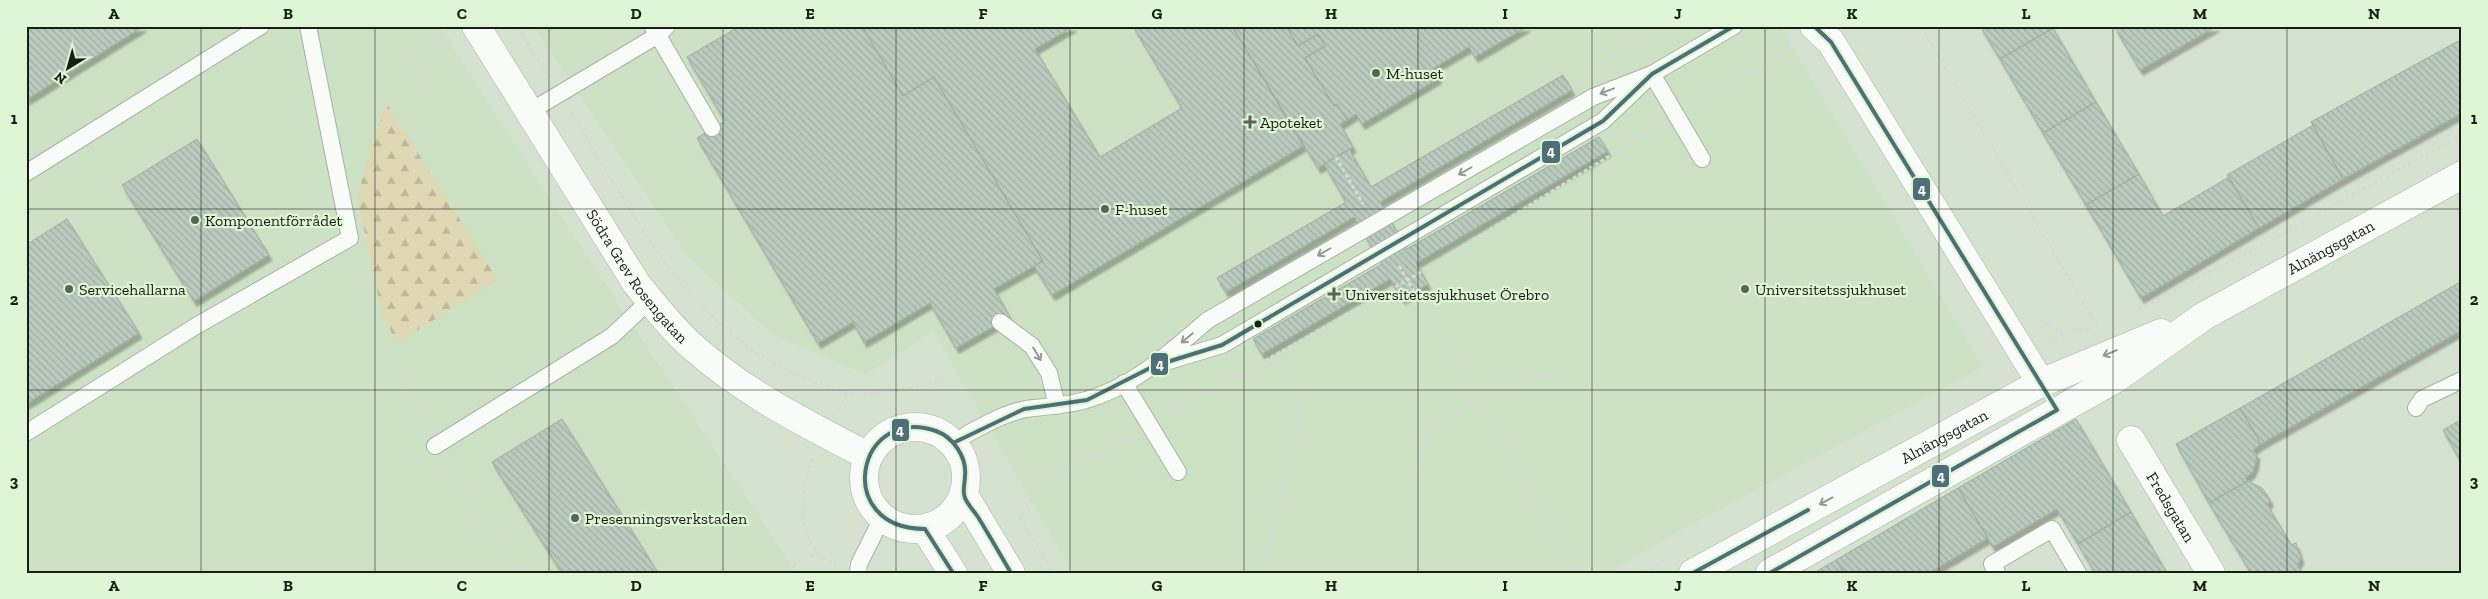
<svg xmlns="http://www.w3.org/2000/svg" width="2488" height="599" viewBox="0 0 2488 599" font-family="'Zilla Slab',serif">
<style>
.built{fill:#cde2c5}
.forest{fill:url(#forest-firs)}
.building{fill:url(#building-back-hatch);stroke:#a0aca0;filter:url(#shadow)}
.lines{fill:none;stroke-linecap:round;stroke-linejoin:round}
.lane-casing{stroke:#a8b2a4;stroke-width:18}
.street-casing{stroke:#a8b2a4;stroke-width:29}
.secondary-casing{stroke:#a8b2a4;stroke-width:29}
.path{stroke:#d6dad4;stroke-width:3;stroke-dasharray:4 2.5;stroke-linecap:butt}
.lane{stroke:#f9fbf8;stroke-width:16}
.street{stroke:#f9fbf8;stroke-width:28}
.secondary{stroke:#f9fbf8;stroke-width:28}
.bus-1-casing{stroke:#dff6d6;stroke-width:8}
.bus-1{stroke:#4f6f78;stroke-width:4}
.oneway{stroke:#939891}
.grid{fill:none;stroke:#171f14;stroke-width:1;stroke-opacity:0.55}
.poi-dot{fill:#5a6356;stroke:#dff6d6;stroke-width:2}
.bus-dot{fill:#171f14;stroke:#dff6d6;stroke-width:2}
.labels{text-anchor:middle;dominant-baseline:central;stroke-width:4.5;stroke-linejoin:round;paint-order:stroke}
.poi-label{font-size:16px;fill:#171f14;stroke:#dff6d6;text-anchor:start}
.street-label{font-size:16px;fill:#171f14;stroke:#dff6d6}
.line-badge{stroke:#dff6d6;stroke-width:2}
.badge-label{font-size:14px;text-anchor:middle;font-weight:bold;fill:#fff}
.neatline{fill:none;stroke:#171f14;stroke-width:2}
.grid-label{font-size:16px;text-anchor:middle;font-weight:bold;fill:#171f14}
</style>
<defs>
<pattern id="forest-firs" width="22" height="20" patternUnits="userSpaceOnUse" patternTransform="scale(1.25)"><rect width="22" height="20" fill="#dfd8b4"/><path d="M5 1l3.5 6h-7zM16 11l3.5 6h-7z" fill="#bfb99a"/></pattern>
<pattern id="building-back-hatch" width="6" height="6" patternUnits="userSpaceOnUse" patternTransform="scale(1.25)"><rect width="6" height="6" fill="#b9cbbe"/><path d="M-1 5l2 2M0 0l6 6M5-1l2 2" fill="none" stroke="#9eaea2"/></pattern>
<filter id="shadow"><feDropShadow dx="3" dy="5.5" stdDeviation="1" flood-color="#0004"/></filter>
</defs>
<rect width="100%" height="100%" fill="#d6e2d0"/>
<path class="built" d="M 26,26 L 440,26 L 557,211 L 797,573 L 26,573 Z
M 533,26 L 1780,26 L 1983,367 L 1656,544 L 1610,573 L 1073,573 L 933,331 L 866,375 L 773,335 L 688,257 Z"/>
<path class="forest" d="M 386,102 L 498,280 L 397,343 L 382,314 L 357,196 Z"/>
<path class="building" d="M 26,26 L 144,26 L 26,100 Z
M 740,26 L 862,26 L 903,96 L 934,77 L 1043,261 L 994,289 L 1010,317 L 956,348 L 930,303 L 864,342 L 853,322 L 818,343 L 697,138 L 725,121 L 687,57 Z
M 862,26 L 1074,26 L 1035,49 L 1100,157 L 1182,108 L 1133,26 L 1232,26 L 1303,146 L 1052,295 L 1034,266 L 1043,261 L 934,77 L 903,96 Z
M 1232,26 L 1286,26 L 1298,46 L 1318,34 L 1325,46 L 1305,58 L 1334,106 L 1337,104 L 1347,120 L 1340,124 L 1353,147 L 1318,168 Z
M 1286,26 L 1528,26 L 1475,57 L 1469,47 L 1434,68 L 1439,78 L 1362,124 L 1356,114 L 1347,120 L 1337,104 L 1334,106 L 1305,58 L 1325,46 L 1318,34 L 1298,46 Z
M 1980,26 L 2052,26 L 2053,28 L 2000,59 Z
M 2114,26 L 2217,26 L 2140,70 Z
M 2053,28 L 2096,102 L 2043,133 L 2000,59 Z
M 2462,39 L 2462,113 L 2343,179 L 2311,122 Z
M 1563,75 L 1572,90 L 1380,202 L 1407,249 L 1599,137 L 1608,151 L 1416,263 L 1428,284 L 1402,299 L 1390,279 L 1262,354 L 1253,339 L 1382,264 L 1354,217 L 1226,292 L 1217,278 L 1346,202 L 1324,164 L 1349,149 L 1371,187 Z
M 2096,102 L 2139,174 L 2086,205 L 2043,133 Z
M 2313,125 L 2343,179 L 2259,228 L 2227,175 Z
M 197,139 L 269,255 L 194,301 L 122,185 Z
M 2139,174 L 2163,216 L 2229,177 L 2259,228 L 2141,298 L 2086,205 Z
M 67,219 L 139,333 L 26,404 L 26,245 Z
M 2462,281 L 2462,330 L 2261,444 L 2240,408 Z
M 2240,408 L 2261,444 L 2253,450 L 2257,454 L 2255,466 L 2252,473 L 2245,478 L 2248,481 L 2209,503 L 2176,444 Z
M 562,419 L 658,573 L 562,573 L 492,462 Z
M 2076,419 L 2131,512 L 2078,544 L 2057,509 L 1993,547 L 1958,488 Z
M 2462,419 L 2462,460 L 2460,460 L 2443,430 Z
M 2248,481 L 2262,488 L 2271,501 L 2267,504 L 2291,545 L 2296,543 L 2301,558 L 2297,565 L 2302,573 L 2251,573 L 2209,503 Z
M 1958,488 L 1988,538 L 1929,573 L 1844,573 L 1836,560 Z
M 2131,512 L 2167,573 L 2095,573 L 2078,544 Z
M 1836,560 L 1844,573 L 1814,573 L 1829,564 Z"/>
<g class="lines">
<defs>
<path id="lane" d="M 653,27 L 712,128
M 1652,74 L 1702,159
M 529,112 L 658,35 L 667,26
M 26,173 L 261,26
M 1000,322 L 1032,346 L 1049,373 L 1057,406
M 1159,364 L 1222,345 L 1603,121 L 1647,79
M 1124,383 L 1178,472
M 2416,408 L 2422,399 L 2462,380
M 26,433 L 196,326 L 350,238 L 308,26
M 953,443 C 971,431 1004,413 1026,409 C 1046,406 1066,406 1086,400 C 1134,387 1171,351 1208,320 L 1593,97 L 1652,74 L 1734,26
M 435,446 L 612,336 L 650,300
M 858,573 L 859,564 L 882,518
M 1997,573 L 1992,564 L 2052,529 L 2078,573"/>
<g id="street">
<path id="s1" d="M 476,26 L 636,283 C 654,305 672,329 694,348 C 746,394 807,424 868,456"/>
<path d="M 1814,26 L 1831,42 L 2041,383"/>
<circle cx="915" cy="478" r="51"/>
<path id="s2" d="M 2131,440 L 2211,573"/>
<path d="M 964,495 L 1011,573"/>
<path d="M 925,529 L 953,573"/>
</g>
<g id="secondary">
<path id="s3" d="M 1693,573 L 2041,383 L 2161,333"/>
<path id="s4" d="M 1770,573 L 2115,379 L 2204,316 L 2462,175"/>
</g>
</defs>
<use href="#lane" class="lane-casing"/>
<use href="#street" class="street-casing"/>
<use href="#secondary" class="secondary-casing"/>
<path class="path" d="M 517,26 L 547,75
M 1921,26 L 2098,328
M 1590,71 L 1668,26
M 423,86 L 408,63 L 450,37
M 1696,104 L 1794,46
M 571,112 C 632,211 689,333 804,377 C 821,384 840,393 859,394 C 878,394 897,391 915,387 C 944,381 965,369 985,401
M 1336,157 L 1363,204
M 356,260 L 373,319 L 390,361 L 425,427
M 1399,266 L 1580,573
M 2139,309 L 2270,241 L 2462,135
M 2038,320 L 2063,334
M 2049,343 L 2070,331 L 2092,329
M 838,409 L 848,392
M 1169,415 L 1408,280 L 1658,126
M 1007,438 L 1027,472 L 1044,481 L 1058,478 L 1131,437
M 812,459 C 800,495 793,546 836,564
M 446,465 L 471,505 L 520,573
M 1417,472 L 1430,425 L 1526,372 L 1566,382
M 1020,516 L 1053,573
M 1014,523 L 1025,510 L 1040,480
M 782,573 L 817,552
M 1262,573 L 1296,437 L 1300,406 L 1272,356
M 1645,573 L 1668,559"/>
<use href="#lane" class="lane"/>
<use href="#street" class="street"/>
<use href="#secondary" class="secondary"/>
<defs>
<path id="bus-1" d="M 953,443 L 1024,409 L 1087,400 L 1154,366 L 1222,345 L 1603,121 L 1652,74 L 1734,26
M 953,573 L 925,529 C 832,529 856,404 936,431 C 953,437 967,457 965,476 C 965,483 962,491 965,498 C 968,505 974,511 978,517 C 989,535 1000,554 1011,573
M 1693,573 L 1808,510
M 1770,573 L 2057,410 L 1831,42 L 1814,26"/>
</defs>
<use href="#bus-1" class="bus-1-casing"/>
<use href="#bus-1" class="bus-1"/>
</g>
<defs><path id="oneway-shaft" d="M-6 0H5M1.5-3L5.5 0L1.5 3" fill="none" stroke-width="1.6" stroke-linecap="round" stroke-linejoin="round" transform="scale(1.25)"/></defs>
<g class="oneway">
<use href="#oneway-shaft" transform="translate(1607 91) rotate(159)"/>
<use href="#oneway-shaft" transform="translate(1465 171) rotate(150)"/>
<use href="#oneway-shaft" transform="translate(1324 252) rotate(150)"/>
<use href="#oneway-shaft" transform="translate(1187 338) rotate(140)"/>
<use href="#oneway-shaft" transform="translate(2110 353) rotate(158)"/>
<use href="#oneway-shaft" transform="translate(1037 354) rotate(59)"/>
<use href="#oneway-shaft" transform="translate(1826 501) rotate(152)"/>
</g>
<path class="grid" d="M 201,26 L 201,573M 375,26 L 375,573M 549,26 L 549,573M 723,26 L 723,573M 896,26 L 896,573M 1070,26 L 1070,573M 1244,26 L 1244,573M 1418,26 L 1418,573M 1592,26 L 1592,573M 1765,26 L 1765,573M 1939,26 L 1939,573M 2113,26 L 2113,573M 2287,26 L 2287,573M 26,209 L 2462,209M 26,390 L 2462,390"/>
<g class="poi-dot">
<circle cx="1376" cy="73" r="5"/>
<path d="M1247.5 114.5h5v5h5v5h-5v5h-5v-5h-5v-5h5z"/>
<circle cx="1105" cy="209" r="5"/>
<circle cx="195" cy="220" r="5"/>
<circle cx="69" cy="289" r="5"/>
<circle cx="1745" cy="289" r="5"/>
<path d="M1331.5 286.5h5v5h5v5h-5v5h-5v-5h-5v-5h5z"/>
<circle cx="575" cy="518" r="5"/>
</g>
<circle class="bus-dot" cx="1258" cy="324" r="4.5"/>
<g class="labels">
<g class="poi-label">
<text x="1386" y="73">M-huset</text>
<text x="1260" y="122">Apoteket</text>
<text x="1115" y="209">F-huset</text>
<text x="205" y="220">Komponentförrådet</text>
<text x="79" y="289">Servicehallarna</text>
<text x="1755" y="289">Universitetssjukhuset</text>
<text x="1345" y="294">Universitetssjukhuset Örebro</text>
<text x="585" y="518">Presenningsverkstaden</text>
</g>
<g class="street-label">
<text stroke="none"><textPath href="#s4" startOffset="649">Alnängsgatan</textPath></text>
<text stroke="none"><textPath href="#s1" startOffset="298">Södra Grev Rosengatan</textPath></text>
<text stroke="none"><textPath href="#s3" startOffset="286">Alnängsgatan</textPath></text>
<text stroke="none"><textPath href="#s2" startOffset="78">Fredsgatan</textPath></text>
</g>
</g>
<g class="line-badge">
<rect x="1541" y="140" width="20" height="24" rx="5" fill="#4f6f78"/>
<rect x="1912" y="177" width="19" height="24" rx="5" fill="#4f6f78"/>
<rect x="1150" y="352" width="19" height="24" rx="5" fill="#4f6f78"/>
<rect x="891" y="418" width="19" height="24" rx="5" fill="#4f6f78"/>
<rect x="1931" y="464" width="19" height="24" rx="5" fill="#4f6f78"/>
</g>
<g class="badge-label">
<text x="1551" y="156">4</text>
<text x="1922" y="194">4</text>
<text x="1160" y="369">4</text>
<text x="900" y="435">4</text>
<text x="1941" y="481">4</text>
</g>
<rect width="2488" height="599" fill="none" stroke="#dff6d6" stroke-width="55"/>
<g transform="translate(68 68) rotate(217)" stroke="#dff6d6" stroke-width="4" paint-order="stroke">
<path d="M0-4L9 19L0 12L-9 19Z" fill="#171f14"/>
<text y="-8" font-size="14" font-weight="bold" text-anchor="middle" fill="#171f14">N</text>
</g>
<rect x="28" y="28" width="2432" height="544" class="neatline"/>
<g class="grid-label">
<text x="114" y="19">A</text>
<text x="288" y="19">B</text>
<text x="462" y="19">C</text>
<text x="636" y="19">D</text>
<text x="810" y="19">E</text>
<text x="983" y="19">F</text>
<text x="1157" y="19">G</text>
<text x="1331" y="19">H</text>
<text x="1505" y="19">I</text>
<text x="1678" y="19">J</text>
<text x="1852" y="19">K</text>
<text x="2026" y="19">L</text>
<text x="2200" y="19">M</text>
<text x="2374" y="19">N</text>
<text x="14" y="124">1</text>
<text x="2474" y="124">1</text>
<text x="14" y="305">2</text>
<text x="2474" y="305">2</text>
<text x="14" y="487">3</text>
<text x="2474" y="487">3</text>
<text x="114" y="591">A</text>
<text x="288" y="591">B</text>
<text x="462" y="591">C</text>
<text x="636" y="591">D</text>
<text x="810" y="591">E</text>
<text x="983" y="591">F</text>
<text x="1157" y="591">G</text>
<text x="1331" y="591">H</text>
<text x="1505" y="591">I</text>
<text x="1678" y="591">J</text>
<text x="1852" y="591">K</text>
<text x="2026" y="591">L</text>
<text x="2200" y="591">M</text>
<text x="2374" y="591">N</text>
</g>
</svg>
